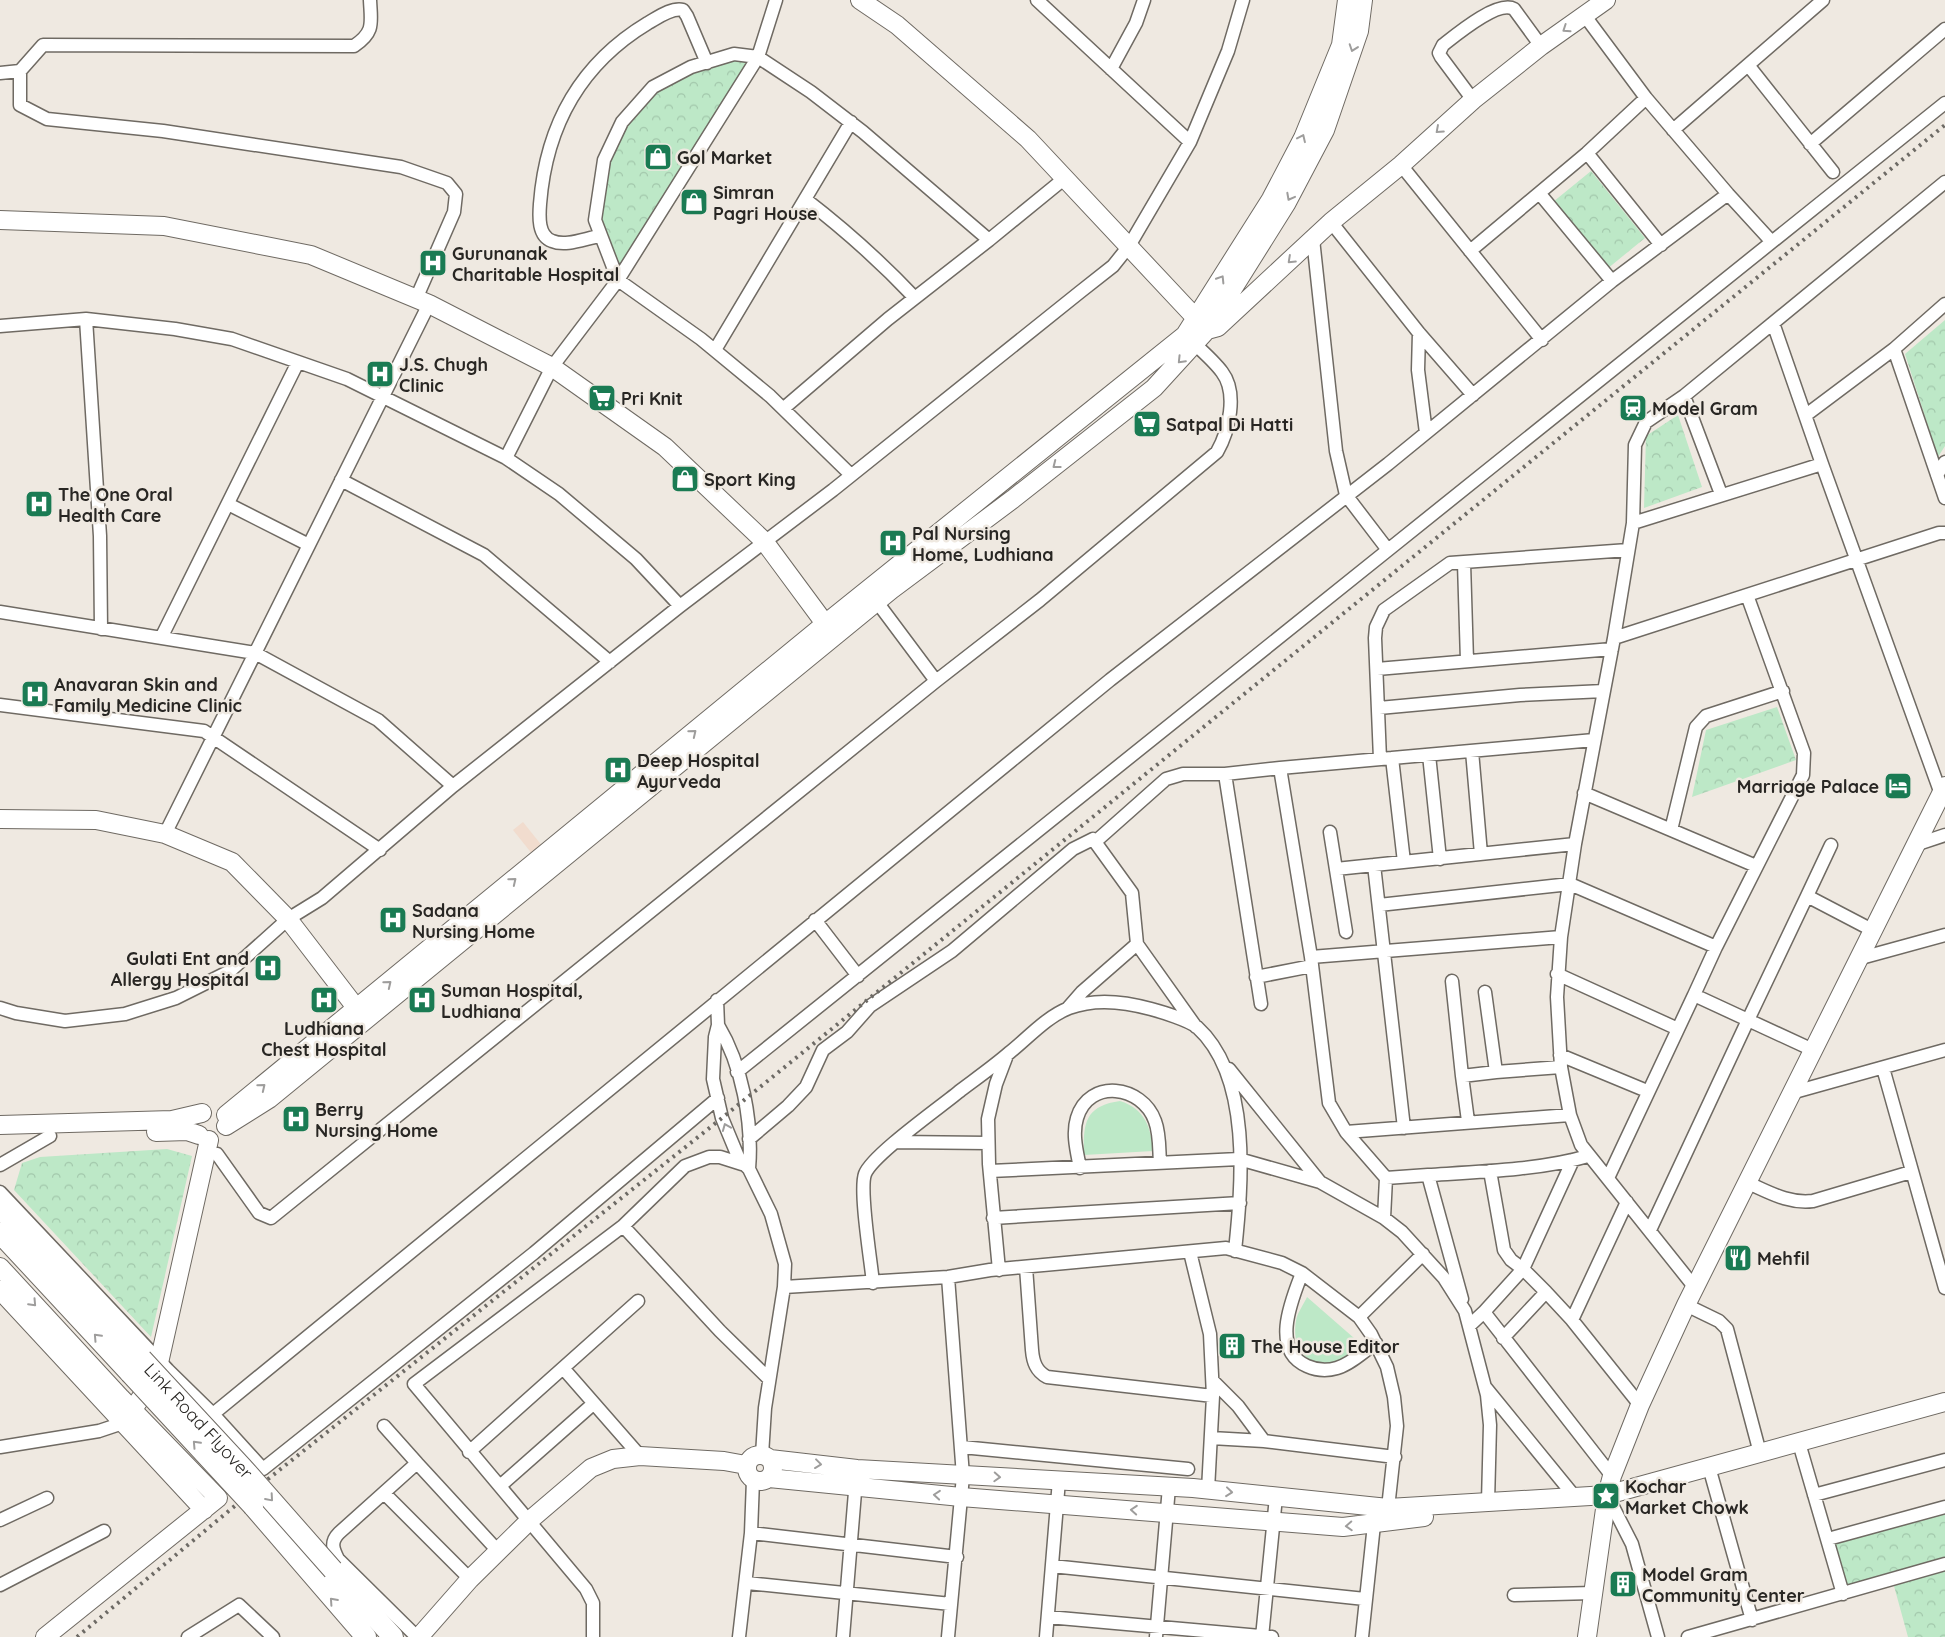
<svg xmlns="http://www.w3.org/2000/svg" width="1945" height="1637" viewBox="0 0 1945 1637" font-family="Quicksand,sans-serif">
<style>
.medical{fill:#f1dcce}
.forest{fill:url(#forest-crowns)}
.garden{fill:#bde8c7}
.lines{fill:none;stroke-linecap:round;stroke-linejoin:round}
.street-casing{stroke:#6f6a63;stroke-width:15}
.secondary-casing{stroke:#6f6a63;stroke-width:20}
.primary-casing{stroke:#6f6a63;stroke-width:22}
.street{stroke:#fff;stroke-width:12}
.secondary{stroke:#fff;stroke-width:18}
.primary{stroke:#fff;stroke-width:20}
.rail{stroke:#6d6a65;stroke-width:4;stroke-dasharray:2.5 5;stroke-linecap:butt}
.primary-bridge-casing{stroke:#6f6a63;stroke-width:22;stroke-linecap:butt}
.primary-bridge{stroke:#fff;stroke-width:20}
.oneway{stroke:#9e9d9c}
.labels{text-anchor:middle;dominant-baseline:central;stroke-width:5;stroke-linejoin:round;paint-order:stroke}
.poi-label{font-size:18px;font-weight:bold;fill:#282623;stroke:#efe9e1;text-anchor:start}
.street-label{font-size:18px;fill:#282623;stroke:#efe9e1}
</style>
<defs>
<pattern id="forest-crowns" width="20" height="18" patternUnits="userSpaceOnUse" patternTransform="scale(1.25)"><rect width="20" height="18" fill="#bde8c7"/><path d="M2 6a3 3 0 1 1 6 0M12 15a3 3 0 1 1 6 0" fill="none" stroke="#a2c7ab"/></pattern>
</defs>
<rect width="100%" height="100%" fill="#efe9e1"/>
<path class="medical" d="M 523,822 L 543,847 L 533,855 L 513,830 Z"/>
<path class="forest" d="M 734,57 L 754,60 L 619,273 L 598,221 L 606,162 L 624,123 L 654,90 L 692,70 Z
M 1591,171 L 1645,238 L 1607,269 L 1553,202 Z
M 1945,320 L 1945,446 L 1938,457 L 1905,354 Z
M 1678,415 L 1702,487 L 1644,508 L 1646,436 Z
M 1777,707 L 1796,760 L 1692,797 L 1706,730 Z
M 167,1149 L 192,1156 L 151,1337 L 14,1190 L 22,1163 L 40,1157 Z
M 1945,1509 L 1945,1561 L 1846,1590 L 1833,1544 Z
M 1945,1569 L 1945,1637 L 1908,1637 L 1894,1586 Z"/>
<path class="garden" d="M 1120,1101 C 1145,1109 1151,1127 1153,1151 L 1084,1155 C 1083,1123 1085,1106 1120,1101 Z
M 1307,1297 L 1362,1345 C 1357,1350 1351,1358 1345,1361 C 1315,1373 1290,1354 1296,1321 C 1297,1313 1304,1304 1307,1297 Z"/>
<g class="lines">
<defs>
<path id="street" d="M 370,0 C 371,23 375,32 354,46 L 43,45 L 20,71 L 20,105 L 47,119 L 163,131 L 401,167 L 447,183 L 456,194 L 454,212 L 416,299
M 1037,0 L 1190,142
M 1585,16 L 1646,98 L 1728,194 L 1771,241
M 1748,65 L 1833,172
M 1111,69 L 1136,23 L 1144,0
M 0,73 L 20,71
M 1473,100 L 1441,57 L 1439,53 L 1443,45 C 1457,34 1498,0 1514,9 L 1541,46
M 1673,130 L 1823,0
M 1810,144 L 1945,29
M 1587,153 L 1661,245
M 1401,165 L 1542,340
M 1540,194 L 1612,281
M 805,199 C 844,229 881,262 915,298
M 1331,222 L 1419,333 L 1473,395
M 600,236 C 586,238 566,247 552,241 C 538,236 539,217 540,204 C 546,126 580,64 648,23 C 657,18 672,7 683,10 L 687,16 L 707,63
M 1470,251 L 1587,153 L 1646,98
M 86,319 L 100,536 L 101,629
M 1773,323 L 1822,464 L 1941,794
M 0,326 L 86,319 L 175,329 L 232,339 L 347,379 L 506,458 L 559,494 L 636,559 L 680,606
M 1419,333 L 1418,370 L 1426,433
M 1894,349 L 1945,498
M 715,350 L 851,122
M 1684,396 L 1721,494
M 784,408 L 888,319 L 989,240
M 1806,415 L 1894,349 L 1945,304
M 506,458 L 552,367 L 618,280 L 758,57 L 776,0
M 850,474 L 770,396 L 701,339 L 618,280 L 595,220 L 604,160 L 622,122 L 653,87 L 691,67 L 734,54 L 758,57 L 811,92 L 863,132 L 989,240 L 1065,178
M 1937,475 L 1945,462
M 341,480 L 484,555 L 610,662
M 228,504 L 309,545
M 1633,523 L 1822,464
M 1388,550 L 1945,103
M 1464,563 L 1467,661
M 877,602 L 936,681
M 0,612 L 255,653 L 378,720 L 453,786
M 161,638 L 298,362
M 1614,638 L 1633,523 L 1635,445 L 1646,422 L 1684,396 L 1945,182
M 1377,669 L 1612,649
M 0,705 L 204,731 L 380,850
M 1379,708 L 1520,695 L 1604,691
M 1472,751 L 1481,854
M 1429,755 L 1440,859
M 1392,758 L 1404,862
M 1380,759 L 1375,638 L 1376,627 L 1384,610 L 1450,563 L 1628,550
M 1280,768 L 1594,740
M 1225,774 L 1261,1004
M 1584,793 L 1756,866
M 1671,830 L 1696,727 L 1706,716 L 1783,691
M 1330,832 L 1346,932
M 165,834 L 429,304
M 1095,842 L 1166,779 L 1183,774 L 1225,774 L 1280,768 L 1311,957
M 1918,844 L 1945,835
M 1374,865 L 1404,1128
M 1336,869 L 1575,844
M 1807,896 L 1831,845
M 1379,905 L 1570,884 L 1716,947
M 815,920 L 858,976
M 1561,937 L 1311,957 L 1329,1103 L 1346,1132 L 1570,1115
M 1861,958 L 1945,935
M 1557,974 L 1678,1029
M 1256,977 L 1312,966
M 1452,981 L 1462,1076 L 1496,1072
M 1485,992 L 1496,1072 L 1561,1067
M 717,1000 L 718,1025 L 715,1037 L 713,1079 L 722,1118 L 739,1159 L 749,1169 L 771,1214 L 785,1264 L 784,1287 L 765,1408 L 762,1455
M 0,1008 L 16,1013 L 65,1021 L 125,1014 L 176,998 L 230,971 L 288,919 L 322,898 L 453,786 L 680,606 L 833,490 L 1080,292 L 1113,266 L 1129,246 L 1190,142 L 1228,51 L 1243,0
M 1068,1008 L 1082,992 L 1137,944
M 718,1025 C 742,1065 753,1122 749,1169
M 1813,1050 L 1748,1020 L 1807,896 L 1874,931
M 1560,1055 L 1647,1091
M 1883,1068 L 1945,1288
M 1229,1069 L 1320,1182
M 737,1072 L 1388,550 L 1346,495 L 1336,451 L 1313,239
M 1462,1076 L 1468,1121
M 1791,1093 L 1945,1050
M 1346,1132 L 1386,1178
M 749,1139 L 788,1106 L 806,1087 L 823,1050 L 847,1032 L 870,1006 L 952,951 L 1073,849 L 1093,839 L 1132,893 L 1137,944 L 1196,1027
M 896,1142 L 988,1143
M 217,1154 L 259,1213 L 271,1218 L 936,681 L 1040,600 L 1217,452 C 1229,431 1238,393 1222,372 C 1213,360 1200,349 1188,338
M 0,1165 L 50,1136
M 1080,1168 C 1077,1152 1072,1134 1077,1118 C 1089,1078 1142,1085 1155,1121 C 1160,1134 1159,1150 1160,1163
M 990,1171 L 1239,1159 L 1320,1182 L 1384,1218 L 1402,1232 L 1444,1278 L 1465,1311 L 1487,1395 L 1490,1425 L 1488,1502
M 1608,1178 L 1694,995
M 1746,1182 C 1769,1192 1788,1204 1813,1201 L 1911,1172
M 0,1192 L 168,1370 L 213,1414 L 1110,680 L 1388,464 L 1612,281 L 1728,194
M 993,1218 L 1240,1203
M 1384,1218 L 1386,1178 L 1428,1175
M 623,1226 L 720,1331 L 769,1379
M 1650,1230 L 1748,1020 L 1694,995 L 1716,947 L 1803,775 L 1804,753 L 1747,595
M 1190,1252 L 1210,1334 L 1213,1396 L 1208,1490
M 1026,1267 L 1032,1350 C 1033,1362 1036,1371 1047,1377 L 1213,1396
M 999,1270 L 989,1164 L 988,1119 L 996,1084 L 1007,1055
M 1302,1273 C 1292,1299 1270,1350 1307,1366 C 1316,1370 1327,1371 1337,1368 C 1351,1364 1364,1351 1376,1343
M 948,1277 L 963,1476 L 948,1637
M 873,1283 C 871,1262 859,1190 865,1174 C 872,1155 942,1106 961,1090 C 977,1078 994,1066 1009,1053 C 1028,1038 1046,1017 1069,1008 C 1095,998 1126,1002 1151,1009 C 1162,1012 1188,1020 1197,1027 C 1252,1077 1242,1184 1235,1251
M 784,1287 L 948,1277 L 990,1270 L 1226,1248 L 1282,1263 L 1302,1273 L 1359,1317 L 1371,1334 L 1387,1367 L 1394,1397 L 1397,1426 L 1388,1508
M 1696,1289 L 1581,1145 L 1570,1115 L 1561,1067 L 1557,997 L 1561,937 L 1575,844 L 1614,638 L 1939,533 L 1945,533
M 1546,1292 L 1523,1269 L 1573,1160
M 1462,1299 L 1428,1175 C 1477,1172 1541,1170 1588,1156
M 1686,1305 L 1719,1321 L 1727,1329 L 1760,1453
M 1484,1312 L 1523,1269 L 1511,1260 L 1504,1250 L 1490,1171
M 1359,1317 L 1423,1254
M 1572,1320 L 1627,1202
M 1469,1326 L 1484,1312 L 1612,1476
M 1503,1338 L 1546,1292 L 1572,1320 L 1640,1405
M 563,1368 L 640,1456
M 1213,1381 L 1238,1406 L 1264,1441
M 1486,1388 L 1575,1497
M 213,1414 L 263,1469 L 534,1253 L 718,1098
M 384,1426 L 417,1463 L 339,1533 C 330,1542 333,1549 338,1559 L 417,1637
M 1211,1438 L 1264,1441 L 1395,1457
M 1799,1443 L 1843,1594
M 0,1447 L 99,1431 L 123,1423
M 962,1447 L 1188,1469
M 469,1452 L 638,1301
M 417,1463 L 498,1551
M 1709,1467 L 1752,1620
M 500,1486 L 593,1404
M 384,1493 L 470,1579
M 1607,1495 L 1632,1544 L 1658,1637
M 1814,1495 L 1945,1460
M 0,1520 L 47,1498
M 751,1533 L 957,1557
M 1828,1539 L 1945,1507
M 1052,1566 L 1365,1599
M 747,1583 L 951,1604
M 0,1585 L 104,1531
M 1514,1595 L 1593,1593
M 1048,1617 L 1272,1637
M 188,1637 L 239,1605 L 273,1637
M 593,1637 L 593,1603 L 586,1589 L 414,1384 L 623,1226 L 685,1166 L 709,1157 L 720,1157 L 742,1164
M 739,1637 L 751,1533 L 753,1480
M 843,1637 L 856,1480
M 1046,1637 L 1059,1480
M 1156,1637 L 1169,1487
M 1262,1637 L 1276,1497
M 1362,1637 L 1375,1515
M 1688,1637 L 1945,1564"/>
<path id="secondary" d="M 860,0 L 897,25 L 1028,139 L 1207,330 L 1218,327 L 1331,222 L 1401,165 L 1473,100 L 1541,46 L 1606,0
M 0,220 L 164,226 L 311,255 L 429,304 L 552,367 L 665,447 L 764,541 L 832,633
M 0,819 L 96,820 L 165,834 L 232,862 L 288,919 L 364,1018
M 226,1115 L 825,624 L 1185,335 L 1271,199 L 1303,138 L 1341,45 L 1347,0
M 0,1125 L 172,1120 L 202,1113
M 226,1126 L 269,1099 L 891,590 L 1013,499 L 1154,388 L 1207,330 L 1286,204 L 1325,130 L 1359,31 L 1363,0
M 156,1132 L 187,1131 L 199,1135
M 0,1267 L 121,1398 L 218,1498 L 45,1637
M 0,1290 L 204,1510
M 126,1419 L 156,1376 L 209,1140
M747 1468a13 13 0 1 1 26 0a13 13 0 1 1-26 0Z
M 770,1459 L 857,1469 L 1193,1488 L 1388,1508 L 1607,1495 L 1945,1402
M 769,1478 L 961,1497 L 1343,1527 L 1424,1517
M 419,1637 L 470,1579 L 530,1520 L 591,1468 L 613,1459 L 640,1456 L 724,1461 L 746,1465
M 1587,1637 L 1607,1495 L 1612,1476 L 1640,1405 L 1686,1305 L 1945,786"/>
<path id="primary" d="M 0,1208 L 142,1359
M 0,1233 L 130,1373
M 253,1506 L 366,1637
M 333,1570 L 393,1637"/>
</defs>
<use href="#street" class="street-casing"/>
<use href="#secondary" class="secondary-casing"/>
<use href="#primary" class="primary-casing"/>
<use href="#street" class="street"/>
<use href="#secondary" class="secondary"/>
<use href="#primary" class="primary"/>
<path class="rail" d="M 77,1637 L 248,1495 L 722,1118 L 1945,125"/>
<defs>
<g id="primary-bridge">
<path id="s1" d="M 142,1359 L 243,1468 L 333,1570"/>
<path d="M 130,1373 L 253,1506"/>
</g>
</defs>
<use href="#primary-bridge" class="primary-bridge-casing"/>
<use href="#primary-bridge" class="primary-bridge"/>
</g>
<defs><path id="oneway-chevron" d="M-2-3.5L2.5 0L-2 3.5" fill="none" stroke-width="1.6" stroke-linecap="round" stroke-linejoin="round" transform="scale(1.25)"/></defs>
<g class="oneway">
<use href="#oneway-chevron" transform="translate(1566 29) rotate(146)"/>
<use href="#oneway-chevron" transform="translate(1353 48) rotate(109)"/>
<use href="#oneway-chevron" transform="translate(1439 130) rotate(138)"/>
<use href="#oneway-chevron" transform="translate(1302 138) rotate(-65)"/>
<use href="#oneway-chevron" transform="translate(1290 197) rotate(118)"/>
<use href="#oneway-chevron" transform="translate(1291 260) rotate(137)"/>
<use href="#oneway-chevron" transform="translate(1221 279) rotate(-58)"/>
<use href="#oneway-chevron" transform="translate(1181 360) rotate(134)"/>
<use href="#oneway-chevron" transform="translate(1056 465) rotate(142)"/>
<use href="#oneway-chevron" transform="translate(693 733) rotate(-39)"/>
<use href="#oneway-chevron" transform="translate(513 881) rotate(-39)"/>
<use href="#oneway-chevron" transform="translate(388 984) rotate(-39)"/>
<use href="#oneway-chevron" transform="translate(262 1087) rotate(-39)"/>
<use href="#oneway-chevron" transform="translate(726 1127) rotate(-112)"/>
<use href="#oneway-chevron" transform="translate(33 1303) rotate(47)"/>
<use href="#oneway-chevron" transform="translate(97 1337) rotate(-133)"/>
<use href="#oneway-chevron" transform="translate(196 1444) rotate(-133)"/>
<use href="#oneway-chevron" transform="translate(818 1464) rotate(7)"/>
<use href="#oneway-chevron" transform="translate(997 1477) rotate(3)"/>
<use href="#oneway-chevron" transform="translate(1229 1492) rotate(6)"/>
<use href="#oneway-chevron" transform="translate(937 1495) rotate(-175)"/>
<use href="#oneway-chevron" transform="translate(270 1498) rotate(49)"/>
<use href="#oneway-chevron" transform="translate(1134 1510) rotate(-176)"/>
<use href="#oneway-chevron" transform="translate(1349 1526) rotate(177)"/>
<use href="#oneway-chevron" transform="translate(333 1601) rotate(-132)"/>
</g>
<defs>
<symbol id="shop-square" viewBox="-11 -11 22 22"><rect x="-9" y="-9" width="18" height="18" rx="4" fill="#1a7b53" stroke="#efe9e1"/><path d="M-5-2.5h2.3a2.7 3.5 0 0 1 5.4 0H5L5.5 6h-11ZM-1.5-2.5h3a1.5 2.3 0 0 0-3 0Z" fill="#fff"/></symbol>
<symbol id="hospital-square" viewBox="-11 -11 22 22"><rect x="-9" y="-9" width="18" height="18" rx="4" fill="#1a7b53" stroke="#efe9e1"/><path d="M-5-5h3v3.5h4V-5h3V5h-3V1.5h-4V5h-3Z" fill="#fff"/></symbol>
<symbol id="supermarket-square" viewBox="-11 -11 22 22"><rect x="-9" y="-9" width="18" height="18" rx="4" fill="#1a7b53" stroke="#efe9e1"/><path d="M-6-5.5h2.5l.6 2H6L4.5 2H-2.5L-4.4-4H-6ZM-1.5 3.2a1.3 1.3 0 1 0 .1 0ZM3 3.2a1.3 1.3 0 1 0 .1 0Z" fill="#fff"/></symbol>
<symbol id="station-square" viewBox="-11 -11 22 22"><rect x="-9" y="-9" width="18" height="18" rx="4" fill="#1a7b53" stroke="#efe9e1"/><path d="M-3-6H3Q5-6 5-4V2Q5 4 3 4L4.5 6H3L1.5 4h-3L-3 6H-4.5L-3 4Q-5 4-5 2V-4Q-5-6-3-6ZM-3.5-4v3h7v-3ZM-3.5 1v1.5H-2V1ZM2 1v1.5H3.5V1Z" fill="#fff"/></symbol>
<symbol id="hotel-square" viewBox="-11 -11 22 22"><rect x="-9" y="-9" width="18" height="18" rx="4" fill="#1a7b53" stroke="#efe9e1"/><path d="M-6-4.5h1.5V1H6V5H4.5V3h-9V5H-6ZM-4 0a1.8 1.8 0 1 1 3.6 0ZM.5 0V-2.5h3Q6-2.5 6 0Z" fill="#fff"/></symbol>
<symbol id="restaurant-square" viewBox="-11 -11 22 22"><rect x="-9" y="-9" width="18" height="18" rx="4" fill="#1a7b53" stroke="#efe9e1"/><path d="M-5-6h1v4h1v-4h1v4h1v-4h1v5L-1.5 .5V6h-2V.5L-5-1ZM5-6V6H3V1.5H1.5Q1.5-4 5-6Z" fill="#fff"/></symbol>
<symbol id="building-square" viewBox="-11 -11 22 22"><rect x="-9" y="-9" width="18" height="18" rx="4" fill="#1a7b53" stroke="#efe9e1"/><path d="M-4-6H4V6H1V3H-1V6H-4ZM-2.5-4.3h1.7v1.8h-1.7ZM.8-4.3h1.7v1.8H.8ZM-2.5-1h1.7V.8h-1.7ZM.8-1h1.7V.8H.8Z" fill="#fff"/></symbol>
<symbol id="sight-square" viewBox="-11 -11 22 22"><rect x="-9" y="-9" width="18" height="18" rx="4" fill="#1a7b53" stroke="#efe9e1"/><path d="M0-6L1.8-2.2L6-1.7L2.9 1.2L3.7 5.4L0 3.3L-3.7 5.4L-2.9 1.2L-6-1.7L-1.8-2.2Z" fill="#fff"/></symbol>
</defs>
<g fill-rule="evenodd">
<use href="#shop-square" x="642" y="141" width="32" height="32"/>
<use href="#shop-square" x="678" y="186" width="32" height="32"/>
<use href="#hospital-square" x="417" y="247" width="32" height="32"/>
<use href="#hospital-square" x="364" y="358" width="32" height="32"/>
<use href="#supermarket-square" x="586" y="382" width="32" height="32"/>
<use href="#station-square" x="1617" y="392" width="32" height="32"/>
<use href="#supermarket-square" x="1131" y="408" width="32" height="32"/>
<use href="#shop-square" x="669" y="463" width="32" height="32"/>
<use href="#hospital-square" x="23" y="488" width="32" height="32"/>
<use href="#hospital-square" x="877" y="527" width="32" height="32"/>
<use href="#hospital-square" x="19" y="678" width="32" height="32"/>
<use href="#hospital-square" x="602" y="754" width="32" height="32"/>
<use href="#hotel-square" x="1882" y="770" width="32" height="32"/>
<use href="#hospital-square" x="377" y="904" width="32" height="32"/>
<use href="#hospital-square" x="252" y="952" width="32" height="32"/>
<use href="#hospital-square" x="308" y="984" width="32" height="32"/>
<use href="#hospital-square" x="406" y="984" width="32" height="32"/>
<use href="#hospital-square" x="280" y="1103" width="32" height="32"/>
<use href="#restaurant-square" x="1722" y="1242" width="32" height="32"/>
<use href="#building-square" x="1216" y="1330" width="32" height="32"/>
<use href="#sight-square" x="1590" y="1480" width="32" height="32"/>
<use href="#building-square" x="1607" y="1568" width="32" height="32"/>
</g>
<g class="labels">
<g class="poi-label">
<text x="677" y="157">Gol Market</text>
<text x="713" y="192">Simran<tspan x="713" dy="21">Pagri House</tspan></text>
<text x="452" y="253">Gurunanak<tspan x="452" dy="21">Charitable Hospital</tspan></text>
<text x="399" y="364">J.S. Chugh<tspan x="399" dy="21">Clinic</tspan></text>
<text x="621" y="398">Pri Knit</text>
<text x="1652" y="408">Model Gram</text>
<text x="1166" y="424">Satpal Di Hatti</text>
<text x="704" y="479">Sport King</text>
<text x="58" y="494">The One Oral<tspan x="58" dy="21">Health Care</tspan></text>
<text x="912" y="533">Pal Nursing<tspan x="912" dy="21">Home, Ludhiana</tspan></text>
<text x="54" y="684">Anavaran Skin and<tspan x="54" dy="21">Family Medicine Clinic</tspan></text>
<text x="637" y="760">Deep Hospital<tspan x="637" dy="21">Ayurveda</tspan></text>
<text x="1879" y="786" text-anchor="end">Marriage Palace</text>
<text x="412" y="910">Sadana<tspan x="412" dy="21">Nursing Home</tspan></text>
<text x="249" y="958" text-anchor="end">Gulati Ent and<tspan x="249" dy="21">Allergy Hospital</tspan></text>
<text x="441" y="990">Suman Hospital,<tspan x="441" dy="21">Ludhiana</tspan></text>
<text x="324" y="1028" text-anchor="middle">Ludhiana<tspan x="324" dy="21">Chest Hospital</tspan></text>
<text x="315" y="1109">Berry<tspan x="315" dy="21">Nursing Home</tspan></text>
<text x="1757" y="1258">Mehfil</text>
<text x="1251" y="1346">The House Editor</text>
<text x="1625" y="1486">Kochar<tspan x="1625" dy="21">Market Chowk</tspan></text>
<text x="1642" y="1574">Model Gram<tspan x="1642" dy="21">Community Center</tspan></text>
</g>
<g class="street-label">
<text stroke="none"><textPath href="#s1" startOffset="84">Link Road Flyover</textPath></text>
</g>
</g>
</svg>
